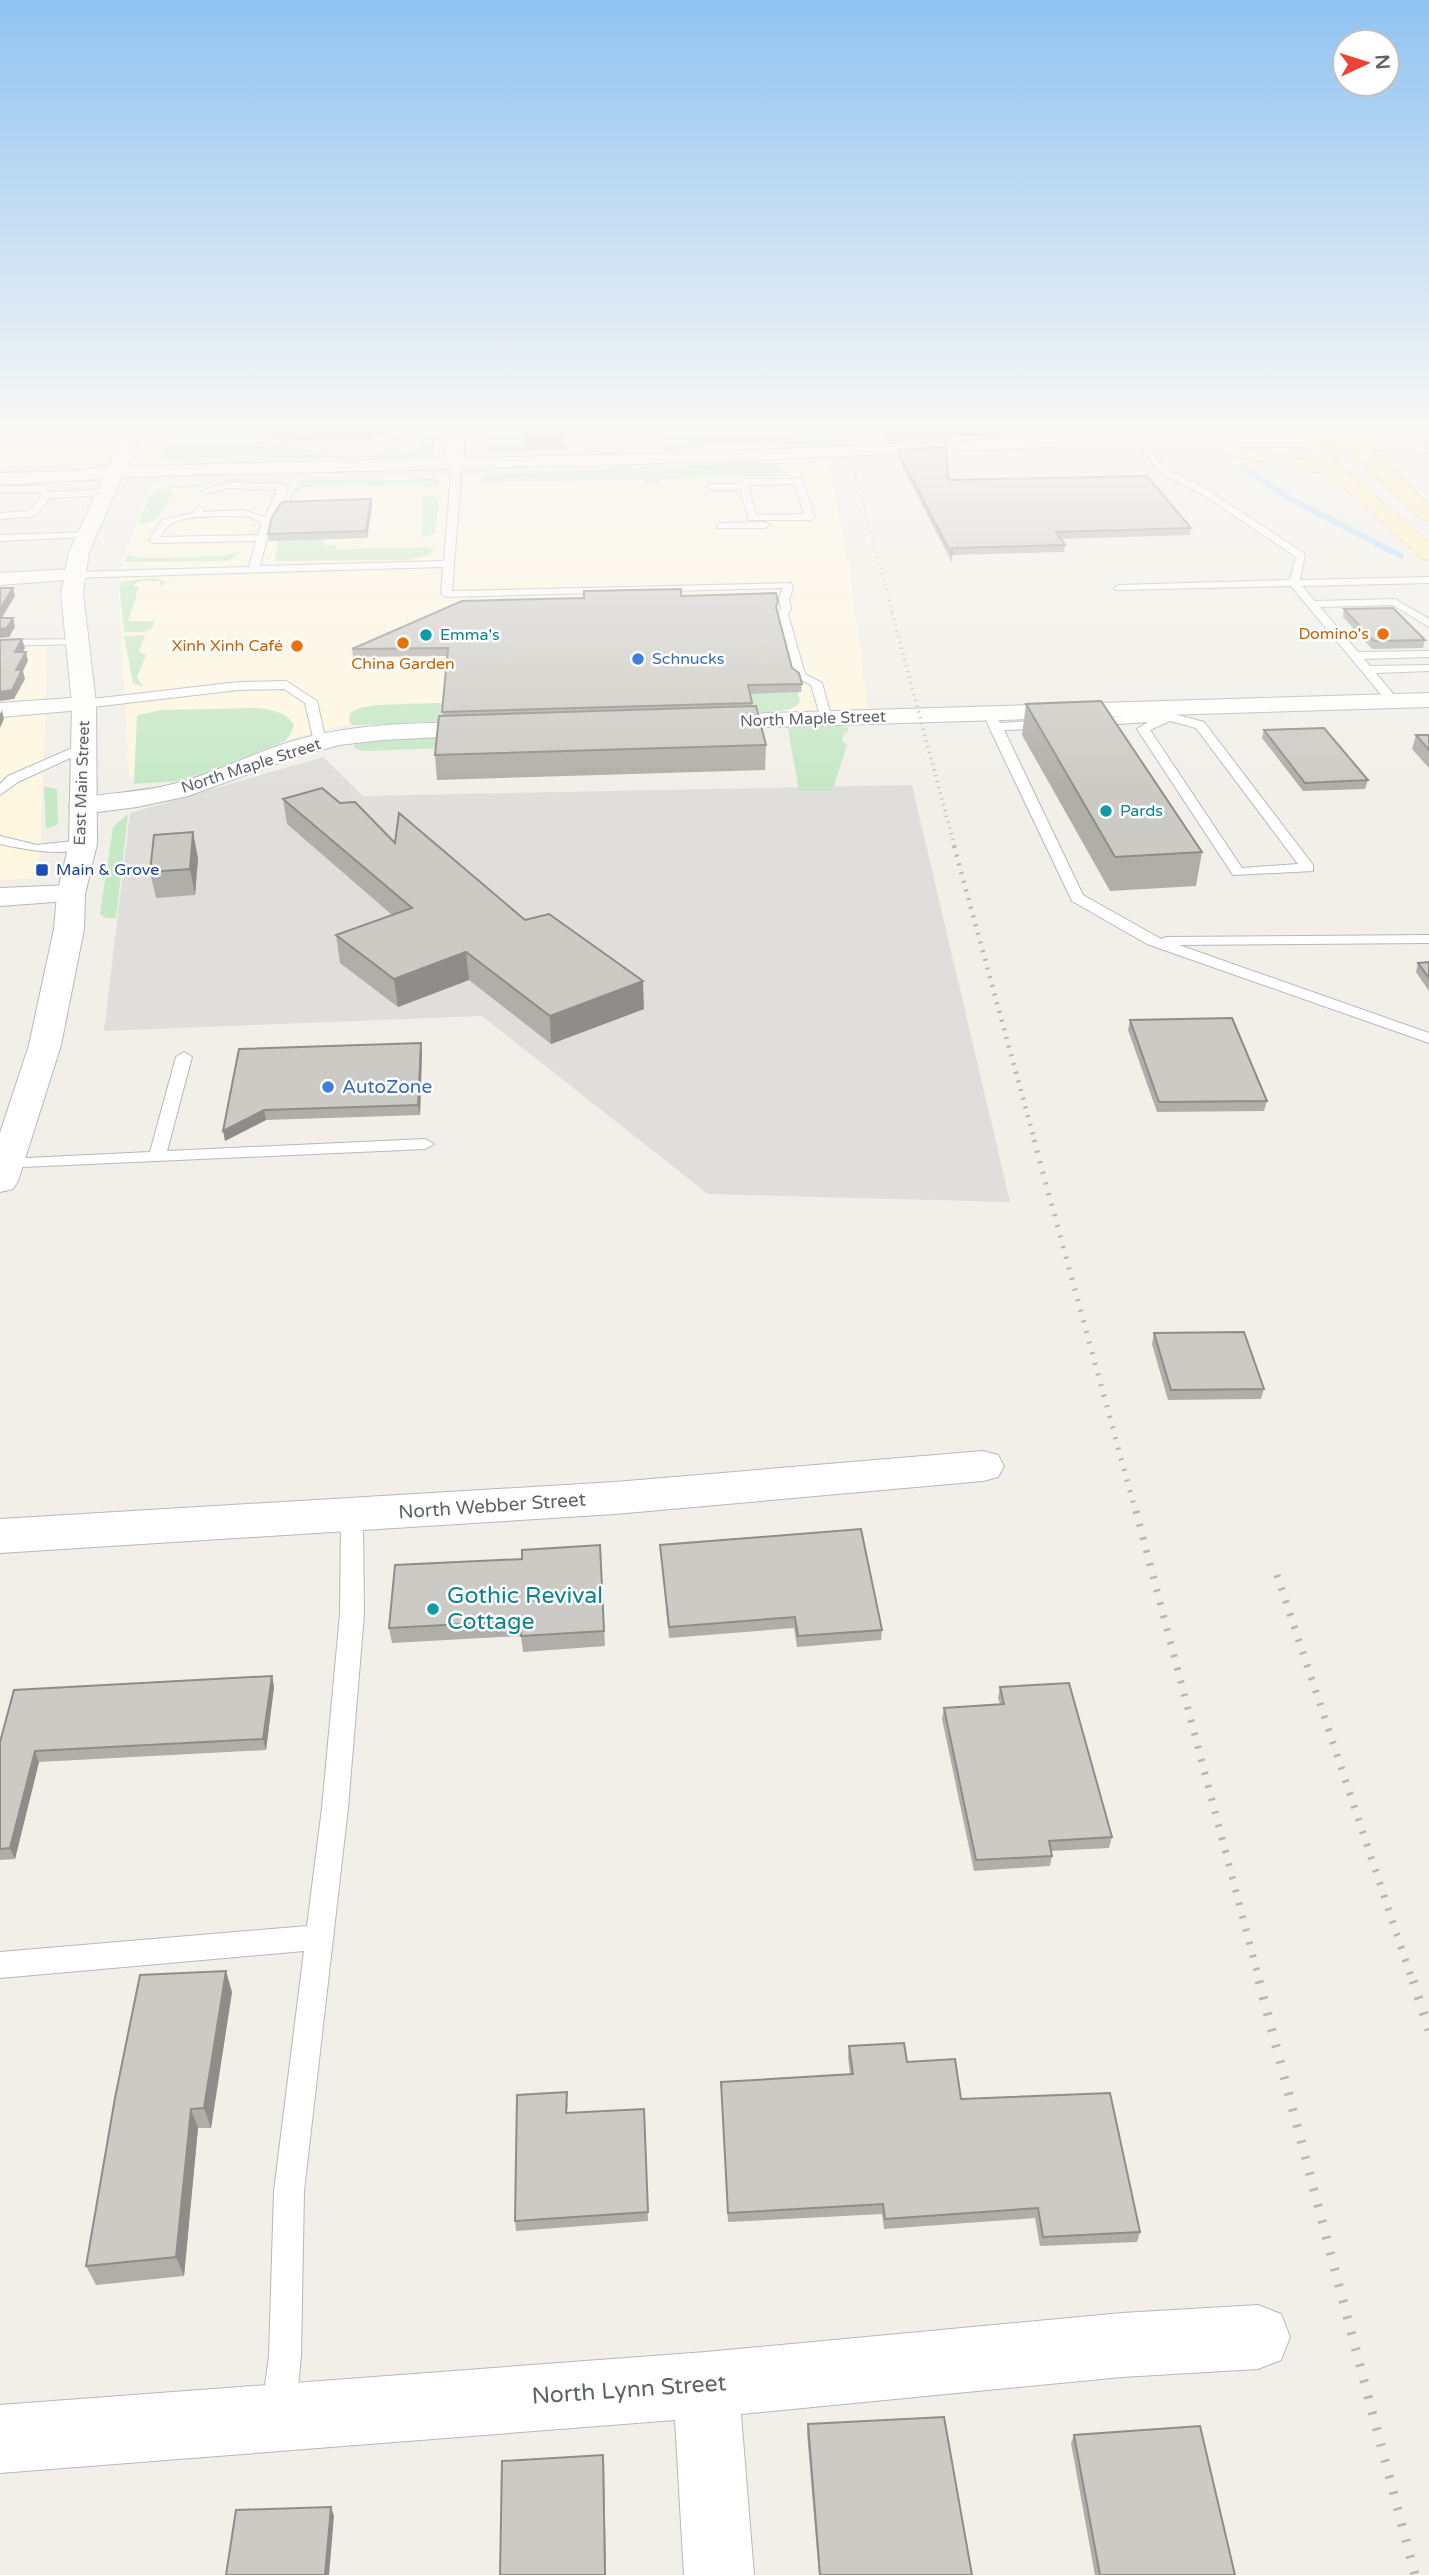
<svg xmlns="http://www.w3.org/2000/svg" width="1429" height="2575" viewBox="0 0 1429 2575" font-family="'Varela Round',sans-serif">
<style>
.commercial{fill:#fef7e0}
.industrial{fill:#e0deda}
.green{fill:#c5e8c5}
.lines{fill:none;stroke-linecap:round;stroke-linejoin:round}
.stream{stroke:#aadaff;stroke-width:6}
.lane-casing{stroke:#b5b8bc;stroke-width:2}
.street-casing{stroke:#b5b8bc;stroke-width:2}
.secondary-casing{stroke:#b6babf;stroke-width:2}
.primary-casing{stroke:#f2c960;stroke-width:2}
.lane{fill:#fff;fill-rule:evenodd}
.street{fill:#fff;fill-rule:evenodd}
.secondary{fill:#fff;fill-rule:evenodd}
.primary{fill:#fff2af;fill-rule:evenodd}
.rail-far5{stroke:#b6b7b8;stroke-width:2.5;stroke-dasharray:1 4.5;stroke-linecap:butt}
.rail-far4{stroke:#b6b7b8;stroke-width:3.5;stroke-dasharray:1 5;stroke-linecap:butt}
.rail-far3{stroke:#b6b7b8;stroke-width:4.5;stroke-dasharray:2 7;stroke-linecap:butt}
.rail-far2{stroke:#b6b7b8;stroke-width:5;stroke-dasharray:2 9;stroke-linecap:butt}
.rail-far1{stroke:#b6b7b8;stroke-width:7;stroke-dasharray:2.5 11;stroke-linecap:butt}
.rail{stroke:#b6b7b8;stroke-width:9;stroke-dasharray:2.5 14;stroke-linecap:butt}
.wall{fill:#afaea9}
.shaded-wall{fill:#8f8d8a}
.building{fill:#cccac5;stroke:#8f8d8a;stroke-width:2}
.food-dot{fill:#e8710a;stroke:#fff;stroke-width:2.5}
.culture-dot{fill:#0f9aa8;stroke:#fff;stroke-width:2.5}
.shop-dot{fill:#3f7fe0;stroke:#fff;stroke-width:2.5}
.transit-dot{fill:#1a4fb4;stroke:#fff;stroke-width:2.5}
.labels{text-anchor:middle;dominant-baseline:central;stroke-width:5;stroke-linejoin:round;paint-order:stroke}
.far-food-label{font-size:16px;fill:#c56008;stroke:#fff;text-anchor:end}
.far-culture-label{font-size:16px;fill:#0d838f;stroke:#fff;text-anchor:start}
.far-shop-label{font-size:16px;fill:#366cbe;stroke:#fff;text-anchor:start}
.far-street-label{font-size:16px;fill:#5f6368;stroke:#fff}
.far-transit-label{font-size:16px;fill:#164399;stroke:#fff;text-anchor:start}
.shop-label{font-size:19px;fill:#366cbe;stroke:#fff;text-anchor:start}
.street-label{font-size:19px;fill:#5f6368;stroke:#fff}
.near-culture-label{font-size:23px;fill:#0d838f;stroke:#fff;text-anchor:start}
.near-street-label{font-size:23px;fill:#5f6368;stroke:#fff}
</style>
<rect width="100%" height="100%" fill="#f1efe8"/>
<path class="commercial" d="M 0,430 L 825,430 L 828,446 L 0,466 Z
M 828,462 L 850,570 L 868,712 L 380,716 L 129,779 L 118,574 L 152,482 L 502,476 Z
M 48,639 L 39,878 L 0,880 L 0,640 Z"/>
<path class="industrial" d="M 323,757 L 363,796 L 912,785 L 1010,1202 L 708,1194 L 482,1016 L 104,1031 L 130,813 Z"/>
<path class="green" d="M 175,430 L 246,431 L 237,439 L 266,448 L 278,445 L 318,452 L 322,453 L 322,457 L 374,456 L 379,451 L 396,454 L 426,445 L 417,441 L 434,438 L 433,454 L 425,456 L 272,459 C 237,447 198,469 162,459 L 160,457 Z
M 804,430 L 827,430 L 830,444 L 719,442 L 692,448 L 660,449 L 670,439 L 804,436 Z
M 522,435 L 522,453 L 487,453 L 488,436 Z
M 770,462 L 783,463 L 781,467 L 789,476 L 659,479 L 659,483 L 648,484 L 645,480 L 484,481 L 484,487 L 480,481 L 487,475 L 500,474 Z
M 433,478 L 440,482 L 439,486 L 425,487 L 424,483 L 300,487 L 299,491 L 294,493 L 292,500 L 297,501 L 287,540 L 324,539 L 323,545 L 336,545 L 336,549 L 428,547 L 434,549 L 429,555 L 408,560 L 274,561 L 291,492 L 298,485 L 297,480 L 222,481 L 192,488 L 163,488 L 240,479 L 406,480 Z
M 159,489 L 173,490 C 165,507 161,524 138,524 L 150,496 Z
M 433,496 L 439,498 L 435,534 L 422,537 L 423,497 Z
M 240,552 L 228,561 L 125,562 L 127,555 L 149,558 L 223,556 Z
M 153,578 L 167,582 L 161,586 L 160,581 L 140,581 L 133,585 L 139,587 L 128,621 L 154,621 L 152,628 L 144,632 L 124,632 L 119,582 Z
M 145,635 L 139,652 L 146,655 L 137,677 L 143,687 L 133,683 L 124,636 Z
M 798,692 L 800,702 C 788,719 729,710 708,711 C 593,715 478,719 363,725 L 352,725 L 349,721 L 350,713 L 359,708 L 376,705 Z
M 256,708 C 271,709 286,712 294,725 L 289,737 L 283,742 L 207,772 L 177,781 L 134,784 L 137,715 L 162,710 Z
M 828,724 L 847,727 L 848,731 L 844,733 L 842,741 L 847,745 L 832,791 L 799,791 L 788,729 L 802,725 Z
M 437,736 L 588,743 L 362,751 L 353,747 L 359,740 Z
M 44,787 L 57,789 L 58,824 L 46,829 Z
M 128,814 L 116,918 L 107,918 L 100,914 L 113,827 Z"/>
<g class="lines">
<path class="stream" d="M 1243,467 L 1289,498 L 1401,556"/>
<defs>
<path id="lane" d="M 262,430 L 270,430 L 270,438 L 320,446 L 377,446 L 418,432 L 455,431 L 459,434 L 455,437 L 419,438 L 378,452 L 320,452 L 262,442 Z
M 798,430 L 789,436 L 647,438 L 643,435 L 647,432 Z
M 1048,430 L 1057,430 L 1066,441 L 1059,443 Z
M 1125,430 L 1134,430 L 1143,439 L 1136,441 Z
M 1146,447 L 1167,469 L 1208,490 L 1305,554 L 1300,580 L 1429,577 L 1429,583 L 1302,586 L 1315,601 L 1395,599 L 1429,619 L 1429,627 L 1393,605 L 1320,607 L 1358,652 L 1429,651 L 1429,657 L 1364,659 L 1370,666 L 1429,665 L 1429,671 L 1376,673 L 1399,701 L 1389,704 L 1291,586 L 1115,590 L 1114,588 L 1119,585 L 1290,580 L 1296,557 L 1202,494 L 1161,473 L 1142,450 Z
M 454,461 L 459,464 L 461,475 L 452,591 L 791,583 L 793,589 L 789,598 L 791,609 L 788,614 L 805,674 L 822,683 L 832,719 L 822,722 L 811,685 L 794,676 L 778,614 L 781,609 L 779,598 L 783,588 L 446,597 L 441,594 L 443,567 L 73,578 L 68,575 L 73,572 L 249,567 L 256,541 L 154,543 L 149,540 L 162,520 L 193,513 L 199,506 L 204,509 L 203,512 L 243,510 L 265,517 L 277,490 L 227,488 L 206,494 L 201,491 L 227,482 L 283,484 L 288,487 L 278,514 L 271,523 L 260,566 L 444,561 L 451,475 L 449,464 ZM 234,516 L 250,517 L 261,523 L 258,535 L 160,537 C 170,512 211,517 234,516 Z
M 743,479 L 802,479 L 815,517 L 810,520 L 749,520 L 740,490 L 711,490 L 706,487 L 711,484 L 739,484 ZM 795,484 L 804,514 L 756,515 L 748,485 Z
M 0,486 L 41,486 L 49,492 L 106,489 L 111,492 L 106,495 L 50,498 L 35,516 L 0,519 L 0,513 L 29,511 L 42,495 L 39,492 L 0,492 Z
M 720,523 L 765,522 L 770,525 L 765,528 L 717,528 L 717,524 Z
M 90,532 L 90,536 L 86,537 L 0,541 L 0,535 Z
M 83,639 L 85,641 L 79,644 L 0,646 L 0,640 Z
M 286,681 L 317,701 L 326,742 L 324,745 L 320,746 L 314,742 L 305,703 L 284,689 L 238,690 L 84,708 L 78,704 L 84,700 L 238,682 Z
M 1163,703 L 1167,704 L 1174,714 L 1204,722 L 1313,865 L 1313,871 L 1233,875 L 1137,729 L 1148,722 L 1090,726 L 1084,722 L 1090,718 L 1161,714 L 1157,707 ZM 1170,721 L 1196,728 L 1298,864 L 1242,868 L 1150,730 Z
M 992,714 L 996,715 L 1000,723 L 1050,720 L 1056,724 L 1050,728 L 1004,730 L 1083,895 L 1161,939 L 1167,937 L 1429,935 L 1429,943 L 1179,945 L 1429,1033 L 1429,1043 L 1147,944 L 1072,901 L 989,727 L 986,718 Z
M 86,742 L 92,746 L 90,749 L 18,782 L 0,795 L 0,784 L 8,776 Z
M 0,836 L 37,845 L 83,840 L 90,844 C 71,859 22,849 0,844 Z
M 184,1052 L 192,1057 L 167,1151 L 425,1139 L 434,1144 L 425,1149 L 0,1168 L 0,1160 L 6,1159 L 150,1152 L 176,1057 Z
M 352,1508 L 360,1510 L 363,1516 L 364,1614 L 348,1808 L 304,2191 L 301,2356 L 296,2407 L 291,2419 L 279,2424 L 267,2419 L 262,2407 L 269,2356 L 274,2191 L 304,1951 L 0,1978 L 0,1952 L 307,1926 L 322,1808 L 340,1614 L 341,1516 L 344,1510 Z"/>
<path id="street" d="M 447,430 L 465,430 L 463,464 L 460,468 L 454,469 L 445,464 Z
M 73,569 L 80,571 L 83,575 L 80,579 L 0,585 L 0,573 Z
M 1429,693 L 1429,707 L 707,729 L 698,727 L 695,722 L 698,717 L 707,715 Z
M 84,697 L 93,699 L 96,704 L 93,709 L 0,717 L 0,703 Z
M 489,722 L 498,724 L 501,729 L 498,734 L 382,740 L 339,745 L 295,757 L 188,796 L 137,807 L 82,814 L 73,812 L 69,806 L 73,800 C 105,792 140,793 173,784 C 214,774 252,753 293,741 C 357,722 423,723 489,722 Z
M 71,885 L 81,888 L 85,894 L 81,900 L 0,906 L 0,888 Z
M 983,1451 L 998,1455 L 1004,1466 L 998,1477 L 983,1481 L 615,1514 L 0,1553 L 0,1519 L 615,1482 Z
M 1258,2305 L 1281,2314 L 1290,2337 L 1281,2360 L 1258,2369 L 1122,2377 L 741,2414 L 754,2575 L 684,2575 L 675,2420 L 0,2473 L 0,2405 L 706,2352 L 1122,2313 Z"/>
<path id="secondary" d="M 125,430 L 143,430 L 127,466 L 713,452 L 1067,436 L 1309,437 L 1318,442 L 1309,447 L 1067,446 L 713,462 L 122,477 L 89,552 L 83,593 L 96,704 L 97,844 L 85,894 L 84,929 L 61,1045 L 18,1181 L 13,1189 L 0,1192 L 0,1133 L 29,1045 L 54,929 L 57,894 L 69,844 L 72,704 L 61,593 L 69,552 L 103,479 L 0,485 L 0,473 L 72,471 L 108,467 Z"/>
<path id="primary" d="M 1289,430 L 1308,430 L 1342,467 L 1429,543 L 1429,560 L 1422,558 L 1330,475 L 1228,455 L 1219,450 L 1228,445 L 1318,462 Z
M 1330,430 L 1349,430 L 1358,439 L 1429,443 L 1429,453 L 1370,450 L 1429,505 L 1429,521 L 1422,519 L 1348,449 L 1337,447 L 1334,443 L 1338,439 Z"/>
</defs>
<use href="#lane" class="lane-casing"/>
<use href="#street" class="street-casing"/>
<use href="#secondary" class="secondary-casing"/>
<use href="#primary" class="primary-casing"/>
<use href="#lane" class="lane"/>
<use href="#street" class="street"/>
<use href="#secondary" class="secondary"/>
<use href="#primary" class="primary"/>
<path class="rail-far5" d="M 844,430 L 893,615"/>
<path class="rail-far4" d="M 892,613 L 955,848"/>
<path class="rail-far3" d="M 954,846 L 1035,1142"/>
<path class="rail-far2" d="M 1034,1140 L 1136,1513"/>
<path class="rail-far1" d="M 1136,1511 L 1260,1983
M 1277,1575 L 1413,1983"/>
<path class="rail" d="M 1259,1981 L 1415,2575
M 1413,1981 L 1429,2030"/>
</g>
<path class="wall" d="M 272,430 L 385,430 L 384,434 L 374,435 L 373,438 L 298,440 L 273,436 Z
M 565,430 L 566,450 L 522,451 L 521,431 Z
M 883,430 L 1046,430 L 889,441 Z
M 897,450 L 948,480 L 1191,528 L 1190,535 L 1061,539 L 1065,545 L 1064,552 L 952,555 L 952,563 L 897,456 Z
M 372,506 L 367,538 L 269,541 L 268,534 Z
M 681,596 L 778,609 L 777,612 L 792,668 L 802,684 L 801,692 L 749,694 L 752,706 L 766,745 L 765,770 L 437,780 L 435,755 L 443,716 L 448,656 L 353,657 L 352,649 Z
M 1344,609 L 1425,640 L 1423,648 L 1372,649 L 1343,617 Z
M 1026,704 L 1202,852 L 1196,886 L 1110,891 L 1022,735 Z
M 1264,730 L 1368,780 L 1365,789 L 1303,791 L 1262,738 Z
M 1416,735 L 1429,735 L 1429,768 L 1412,749 Z
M 283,799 L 340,803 L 395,843 L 525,920 L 644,1009 L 551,1044 L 469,980 L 398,1007 L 340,963 L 336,935 L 392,915 L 287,824 Z
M 198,858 L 195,895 L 156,898 L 150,872 Z
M 1429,962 L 1429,991 L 1416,972 L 1418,963 Z
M 1130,1020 L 1267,1101 L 1264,1111 L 1157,1112 L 1128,1030 Z
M 421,1043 L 422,1053 L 420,1115 L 266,1120 L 225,1141 L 239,1049 Z
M 1154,1333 L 1264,1389 L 1261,1399 L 1168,1400 L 1152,1344 Z
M 600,1545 L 605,1646 L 523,1652 L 521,1636 L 392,1643 L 389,1628 L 522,1559 Z
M 660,1545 L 882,1630 L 881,1640 L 797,1647 L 794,1628 L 669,1638 Z
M 272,1676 L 274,1687 L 266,1750 L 39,1762 L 15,1859 L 0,1860 L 0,1742 Z
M 1000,1687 L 1112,1837 L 1109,1848 L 1051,1851 L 1052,1856 L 1050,1866 L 974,1871 L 942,1719 L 944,1708 L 1000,1704 L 998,1698 Z
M 232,1992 L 211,2128 L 198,2128 L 184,2276 L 96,2285 L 86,2266 Z
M 849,2046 L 907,2062 L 961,2099 L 1140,2232 L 1137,2242 L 1040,2246 L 1035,2218 L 884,2229 L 882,2214 L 728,2222 L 721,2082 L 850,2074 L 848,2057 Z
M 568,2102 L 567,2113 L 644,2109 L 648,2221 L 516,2231 L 515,2221 Z
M 808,2424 L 972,2575 L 819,2575 L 807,2433 Z
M 1074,2435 L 1235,2575 L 1095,2575 L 1071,2443 Z"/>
<path class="shaded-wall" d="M 890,430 L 1046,430 L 889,441 Z
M 371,499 L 372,506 L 367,538 L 366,531 Z
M 13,588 L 15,596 L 0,621 L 0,609 Z
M 13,618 L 15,627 L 9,637 L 0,638 L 0,629 Z
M 22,639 L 25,648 L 17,661 L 15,652 Z
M 26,652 L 28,661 L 23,671 L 25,679 L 14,699 L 0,701 L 0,692 L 16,670 Z
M 2,710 L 4,719 L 0,728 L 0,714 Z
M 193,832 L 198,858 L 195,895 L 190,869 Z
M 466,952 L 469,980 L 398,1007 L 394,979 Z
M 643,981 L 644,1009 L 551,1044 L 550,1016 Z
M 421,1043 L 422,1053 L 420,1115 L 418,1105 Z
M 264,1110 L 266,1120 L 225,1141 L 223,1131 Z
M 272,1676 L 274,1687 L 266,1750 L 263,1739 Z
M 35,1751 L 39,1762 L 15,1859 L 10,1848 Z
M 226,1971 L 232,1992 L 211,2128 L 204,2108 Z
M 191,2109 L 198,2128 L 184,2276 L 176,2257 Z
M 603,2455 L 604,2464 L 606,2575 L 605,2575 Z
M 331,2507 L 334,2516 L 329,2575 L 325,2575 Z"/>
<path class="building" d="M 946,447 L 948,480 L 1147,476 L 1191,528 L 1056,532 L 1065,545 L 952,548 L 952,555 L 897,450 Z
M 371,499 L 366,531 L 268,534 L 272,517 L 282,502 Z
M 0,588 L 13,588 L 0,609 Z
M 681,589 L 681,596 L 776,593 L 778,601 L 776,607 L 792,668 L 799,673 L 802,684 L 748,685 L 752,703 L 442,712 L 448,648 L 352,649 L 462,601 L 584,598 L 584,591 Z
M 1393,608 L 1425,640 L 1374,641 L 1344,609 Z
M 0,618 L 13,618 L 7,628 L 0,629 Z
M 22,639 L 15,652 L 26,652 L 16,670 L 22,670 L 12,690 L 0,692 L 0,640 Z
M 1101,701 L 1202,852 L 1115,857 L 1026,704 Z
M 756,706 L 766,745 L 435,755 L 439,716 Z
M 1324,728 L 1368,780 L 1305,783 L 1264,730 Z
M 1416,735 L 1429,735 L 1429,750 Z
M 322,788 L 340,803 L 355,802 L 395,843 L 399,813 L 525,920 L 549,914 L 643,981 L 550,1016 L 466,952 L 394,979 L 336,935 L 412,908 L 283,799 Z
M 193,832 L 190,869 L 150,872 L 154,835 Z
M 1429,962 L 1429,978 L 1418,963 Z
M 1232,1018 L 1267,1101 L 1159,1102 L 1130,1020 Z
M 421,1043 L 418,1105 L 264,1110 L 223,1131 L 239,1049 Z
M 1244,1332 L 1264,1389 L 1171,1390 L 1154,1333 Z
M 861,1529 L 882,1630 L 798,1636 L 795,1617 L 669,1627 L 660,1545 Z
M 600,1545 L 604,1631 L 521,1636 L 521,1621 L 389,1628 L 395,1565 L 522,1559 L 522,1550 Z
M 272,1676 L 263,1739 L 35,1751 L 10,1848 L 0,1849 L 0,1742 L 14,1690 Z
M 1069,1683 L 1112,1837 L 1049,1841 L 1052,1856 L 976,1860 L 944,1708 L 1004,1704 L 1000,1687 Z
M 226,1971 L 204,2108 L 191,2109 L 176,2257 L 86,2266 L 115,2098 L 140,1975 Z
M 904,2043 L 907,2062 L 955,2059 L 961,2099 L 1110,2093 L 1140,2232 L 1043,2237 L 1038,2208 L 885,2219 L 883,2204 L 728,2213 L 721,2082 L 853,2074 L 849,2046 Z
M 567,2092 L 566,2113 L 644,2109 L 648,2212 L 515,2221 L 517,2095 Z
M 944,2417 L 972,2575 L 820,2575 L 808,2424 Z
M 1200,2426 L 1235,2575 L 1100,2575 L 1074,2435 Z
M 603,2455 L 605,2575 L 500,2575 L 502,2461 Z
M 331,2507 L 325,2575 L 226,2575 L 236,2510 Z"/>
<linearGradient id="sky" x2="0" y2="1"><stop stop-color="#8fc3f1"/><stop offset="0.54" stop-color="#f9f8f5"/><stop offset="1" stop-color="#f9f8f5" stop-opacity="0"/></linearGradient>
<rect width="1429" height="791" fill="url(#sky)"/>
<g class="food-dot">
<circle cx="1383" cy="634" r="7"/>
<circle cx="403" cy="643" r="7"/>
<circle cx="297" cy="646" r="7"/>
</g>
<g class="culture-dot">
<circle cx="426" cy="635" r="7"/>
<circle cx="1106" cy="811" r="7"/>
<circle cx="433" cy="1609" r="7"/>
</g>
<g class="shop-dot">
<circle cx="638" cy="659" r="7"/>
<circle cx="328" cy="1087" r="7"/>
</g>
<rect class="transit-dot" x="35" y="863" width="14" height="14" rx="3.5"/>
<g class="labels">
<g class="far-food-label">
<text x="1369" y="634">Domino's</text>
<text x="283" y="646">Xinh Xinh Café</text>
<text x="403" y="664" text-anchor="middle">China Garden</text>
</g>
<g class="far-culture-label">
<text x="440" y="635">Emma's</text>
<text x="1120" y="811">Pards</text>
</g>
<g class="far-shop-label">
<text x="652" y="659">Schnucks</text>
</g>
<g class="far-street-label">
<text transform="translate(813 719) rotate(-2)">North Maple Street</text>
<text transform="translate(251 766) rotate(-18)">North Maple Street</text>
<text transform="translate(82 783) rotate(-88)">East Main Street</text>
</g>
<g class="far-transit-label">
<text x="56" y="870">Main &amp; Grove</text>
</g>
<g class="shop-label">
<text x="342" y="1087">AutoZone</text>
</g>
<g class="street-label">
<text transform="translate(492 1506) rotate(-4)">North Webber Street</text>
</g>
<g class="near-culture-label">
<text x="447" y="1596">Gothic Revival<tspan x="447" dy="26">Cottage</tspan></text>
</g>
<g class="near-street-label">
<text transform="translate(629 2390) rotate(-4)">North Lynn Street</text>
</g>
</g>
<g transform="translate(1366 63) rotate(86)"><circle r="33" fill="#ffffff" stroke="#bfc1c3" stroke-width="2"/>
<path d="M0-5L12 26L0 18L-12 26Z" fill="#ea4335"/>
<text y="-10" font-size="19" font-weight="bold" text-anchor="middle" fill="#5f6368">N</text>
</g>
</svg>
